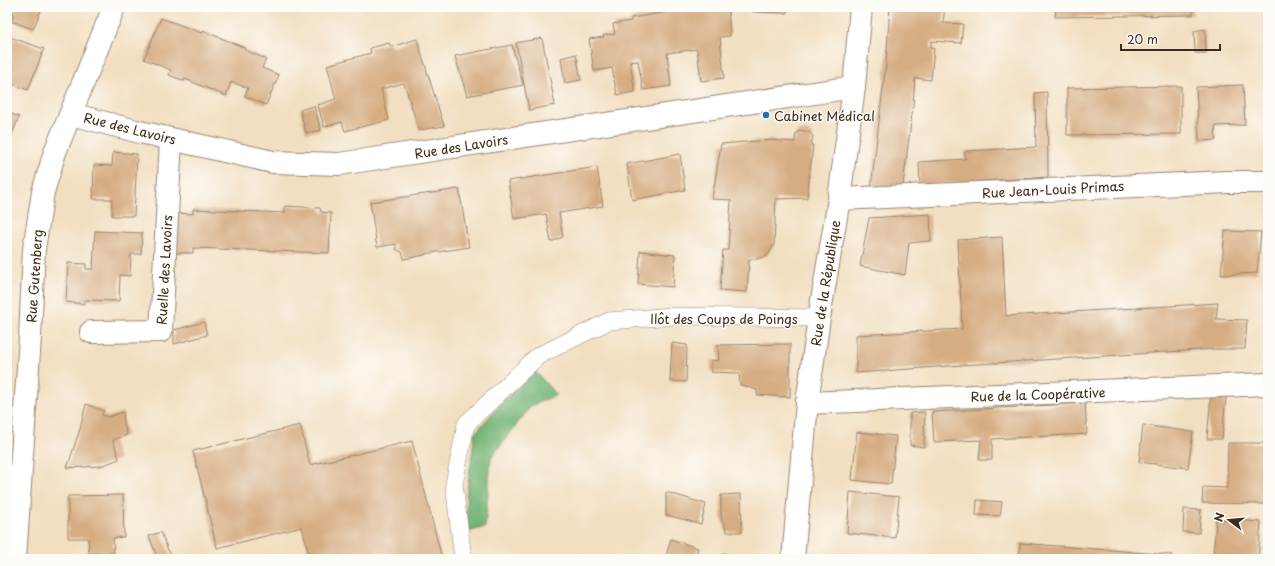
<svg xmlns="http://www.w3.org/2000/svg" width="1275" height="566" viewBox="0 0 1275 566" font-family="'Playpen Sans',sans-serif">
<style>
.forest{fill:#72b273;stroke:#566e48}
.building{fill:#d6ad83}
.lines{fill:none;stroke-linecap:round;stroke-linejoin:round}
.service-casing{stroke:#968470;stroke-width:18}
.minor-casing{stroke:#968470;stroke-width:24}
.tertiary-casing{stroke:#968470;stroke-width:24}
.service{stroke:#fff;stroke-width:17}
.minor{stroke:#fff;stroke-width:22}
.tertiary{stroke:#fff;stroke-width:22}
.poi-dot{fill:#1f6fb2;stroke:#fdfcf7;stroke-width:1.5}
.labels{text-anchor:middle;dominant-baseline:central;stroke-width:3;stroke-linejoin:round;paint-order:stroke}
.poi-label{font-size:13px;fill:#3b2a1e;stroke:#fdfcf7;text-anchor:start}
.street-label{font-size:13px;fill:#3b2a1e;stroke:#fdfcf7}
</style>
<rect width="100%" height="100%" fill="#fdfcf7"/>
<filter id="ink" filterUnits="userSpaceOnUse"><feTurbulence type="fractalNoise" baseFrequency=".025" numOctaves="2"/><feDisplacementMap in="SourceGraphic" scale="8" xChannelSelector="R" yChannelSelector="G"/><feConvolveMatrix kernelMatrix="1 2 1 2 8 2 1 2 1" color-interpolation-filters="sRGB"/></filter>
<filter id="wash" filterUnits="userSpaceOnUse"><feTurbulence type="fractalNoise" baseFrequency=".012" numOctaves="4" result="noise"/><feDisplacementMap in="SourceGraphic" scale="16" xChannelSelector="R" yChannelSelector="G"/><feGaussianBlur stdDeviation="0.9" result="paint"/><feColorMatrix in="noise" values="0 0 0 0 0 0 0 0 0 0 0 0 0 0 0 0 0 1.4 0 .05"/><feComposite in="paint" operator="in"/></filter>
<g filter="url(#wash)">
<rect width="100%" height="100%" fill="#f2dfc1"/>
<path class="forest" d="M 535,371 L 556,395 L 531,406 L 491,458 L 485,527 L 468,532 L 466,497 L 475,433 L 504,400 Z"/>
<g id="blocks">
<path class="building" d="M 7,7 L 39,7 L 42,8 L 33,29 L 11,21 L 14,14 L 7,12 Z
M 693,7 L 728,7 L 730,36 L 720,37 L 724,78 L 701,81 L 697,49 L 667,53 L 671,86 L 643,90 L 638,61 L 630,62 L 635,92 L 617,95 L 612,68 L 594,71 L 589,39 L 604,37 L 603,35 L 615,34 L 613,24 L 631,21 L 631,18 L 693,8 Z
M 753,7 L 787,7 L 787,13 L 753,12 Z
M 890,7 L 945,7 L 943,23 L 963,24 L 961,43 L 931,41 L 931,48 L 934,48 L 931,80 L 915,78 L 913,106 L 903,185 L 871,188 L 886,63 Z
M 1056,7 L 1193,7 L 1193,15 L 1055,17 Z
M 161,18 L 202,33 L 204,31 L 245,48 L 245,50 L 266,59 L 262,68 L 279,75 L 266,105 L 245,96 L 248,88 L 231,82 L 226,96 L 185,79 L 184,81 L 169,75 L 171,70 L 144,59 Z
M 1205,29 L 1206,53 L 1195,53 L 1194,31 Z
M 7,36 L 44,49 L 28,90 L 7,82 Z
M 542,38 L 555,105 L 529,110 L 516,43 Z
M 417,39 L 444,126 L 419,130 L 404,83 L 381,89 L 389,120 L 345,131 L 342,122 L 324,127 L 318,105 L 336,99 L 327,65 L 371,53 L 370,48 L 389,43 L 391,47 Z
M 512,45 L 523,85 L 467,96 L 455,56 Z
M 576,54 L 581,80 L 565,83 L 561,58 Z
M 1243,85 L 1245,125 L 1215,126 L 1216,140 L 1199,141 L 1196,87 Z
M 1181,86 L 1181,134 L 1067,135 L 1067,88 Z
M 1047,92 L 1048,177 L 920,185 L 919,162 L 965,159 L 965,152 L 967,151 L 1036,147 L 1035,93 Z
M 314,106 L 321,130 L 306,133 L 300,110 Z
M 7,112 L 19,117 L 7,147 Z
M 800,130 L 809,132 L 813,136 L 811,145 L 813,145 L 807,198 L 776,199 L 774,245 L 767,256 L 756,259 L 749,259 L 747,292 L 720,290 L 723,250 L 728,250 L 731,200 L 712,199 L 721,144 L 770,140 L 795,142 L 796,134 Z
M 113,152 L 137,154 L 134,216 L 112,216 L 112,199 L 93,199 L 94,165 L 112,166 Z
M 680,154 L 685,190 L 632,200 L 627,164 Z
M 597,167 L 603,206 L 559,213 L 563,237 L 551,242 L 546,214 L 514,219 L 508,181 Z
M 459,189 L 469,247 L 425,254 L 425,255 L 404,259 L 402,252 L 396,249 L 396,244 L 377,247 L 370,202 Z
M 285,206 L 320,208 L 321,212 L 331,213 L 329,253 L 193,248 L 193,253 L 175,253 L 175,213 L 193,214 L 193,209 L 285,213 Z
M 930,214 L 931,241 L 909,243 L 905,275 L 860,266 L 869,218 Z
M 95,231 L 142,233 L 141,254 L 131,254 L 130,276 L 120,275 L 119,301 L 84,300 L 84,304 L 66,302 L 68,263 L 86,264 L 86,269 L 93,269 Z
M 1225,231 L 1261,232 L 1257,273 L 1221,275 Z
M 1002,237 L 1006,316 L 1218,303 L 1216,319 L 1247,320 L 1245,349 L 1214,349 L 963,365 L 856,373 L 856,335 L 962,329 L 958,240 Z
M 640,251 L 675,255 L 673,287 L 638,284 Z
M 204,322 L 207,335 L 174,344 L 174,330 Z
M 672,343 L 687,345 L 686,382 L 670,381 Z
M 790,344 L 790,397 L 757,395 L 757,390 L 740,385 L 739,373 L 711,372 L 711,360 L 719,361 L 718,345 Z
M 1211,396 L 1226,396 L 1222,439 L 1207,439 Z
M 1085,403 L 1087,434 L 992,439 L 992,460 L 979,460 L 981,440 L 934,442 L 932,412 Z
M 86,404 L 104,411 L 102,415 L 108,417 L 123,412 L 124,424 L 127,435 L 113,440 L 119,459 L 101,466 L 67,468 L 80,429 Z
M 925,412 L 924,447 L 910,445 L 910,413 Z
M 300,425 L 310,465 L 412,441 L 442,559 L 310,559 L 302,527 L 217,548 L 193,451 Z
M 1143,425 L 1193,432 L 1188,468 L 1139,462 Z
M 857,432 L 896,436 L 891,484 L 852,480 Z
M 1228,443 L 1268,443 L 1268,504 L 1202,503 L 1203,487 L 1227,488 Z
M 666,492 L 706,504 L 701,524 L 666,515 Z
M 850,492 L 899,497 L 895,538 L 847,533 Z
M 741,494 L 742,532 L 727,532 L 721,518 L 721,495 Z
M 123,495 L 124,537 L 113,538 L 114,553 L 89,554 L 88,538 L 68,538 L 68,496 Z
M 977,500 L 1002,502 L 1000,516 L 976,515 Z
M 1184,509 L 1201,510 L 1199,533 L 1183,532 Z
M 1216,519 L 1261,522 L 1258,559 L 1213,559 Z
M 161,532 L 167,548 L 171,555 L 158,559 L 149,536 Z
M 671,539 L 698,548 L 695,559 L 665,559 Z
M 1020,543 L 1172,555 L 1171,559 L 1019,559 Z
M 723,553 L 748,558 L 748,559 L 722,559 Z"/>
</g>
</g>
<g filter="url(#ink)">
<use href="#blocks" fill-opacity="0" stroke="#968470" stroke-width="1"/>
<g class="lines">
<defs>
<path id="service" d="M 463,559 L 454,484 L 466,424 L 538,356 L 609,321 L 673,316 L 819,318"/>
<path id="minor" d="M 71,114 L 140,132 L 273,162 L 339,164 L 854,87
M 839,199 L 1228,182 L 1268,182
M 91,332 L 161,331 L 171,139
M 807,403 L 1268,384
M 15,559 L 30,337 L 34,249 L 43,192 L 55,152 L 114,7"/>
<path id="tertiary" d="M 793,559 L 807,403 L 819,318 L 839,199 L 854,87 L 861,7"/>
</defs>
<use href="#service" class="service-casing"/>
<use href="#minor" class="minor-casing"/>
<use href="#tertiary" class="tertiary-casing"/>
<use href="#service" class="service"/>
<use href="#minor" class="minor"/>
<use href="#tertiary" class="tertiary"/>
</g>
</g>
<circle class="poi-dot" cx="766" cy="115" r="4"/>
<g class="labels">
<g class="poi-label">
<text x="774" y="115">Cabinet Médical</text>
</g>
<g class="street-label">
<text transform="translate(130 128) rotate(14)">Rue des Lavoirs</text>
<text transform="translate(461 146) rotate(-9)">Rue des Lavoirs</text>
<text transform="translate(1053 189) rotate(-3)">Rue Jean-Louis Primas</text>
<text transform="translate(164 270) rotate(-87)">Ruelle des Lavoirs</text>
<text transform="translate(34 276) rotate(-86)">Rue Gutenberg</text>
<text transform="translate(825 283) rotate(-81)">Rue de la République</text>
<text x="724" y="318">Ilôt des Coups de Poings</text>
<text transform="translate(1038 394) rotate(-2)">Rue de la Coopérative</text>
</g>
</g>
<rect width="1275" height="566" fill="none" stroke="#fdfcf7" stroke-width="24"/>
<g transform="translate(1229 520) rotate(286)" stroke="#fdfcf7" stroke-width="3" paint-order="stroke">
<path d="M0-3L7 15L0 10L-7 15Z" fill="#3b2a1e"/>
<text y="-6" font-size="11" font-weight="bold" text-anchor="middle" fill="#3b2a1e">N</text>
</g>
<path d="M1121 44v6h99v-6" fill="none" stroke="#3b2a1e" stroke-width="2"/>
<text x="1127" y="44" font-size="12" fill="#3b2a1e" stroke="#fdfcf7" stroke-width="3" paint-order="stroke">20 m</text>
</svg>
